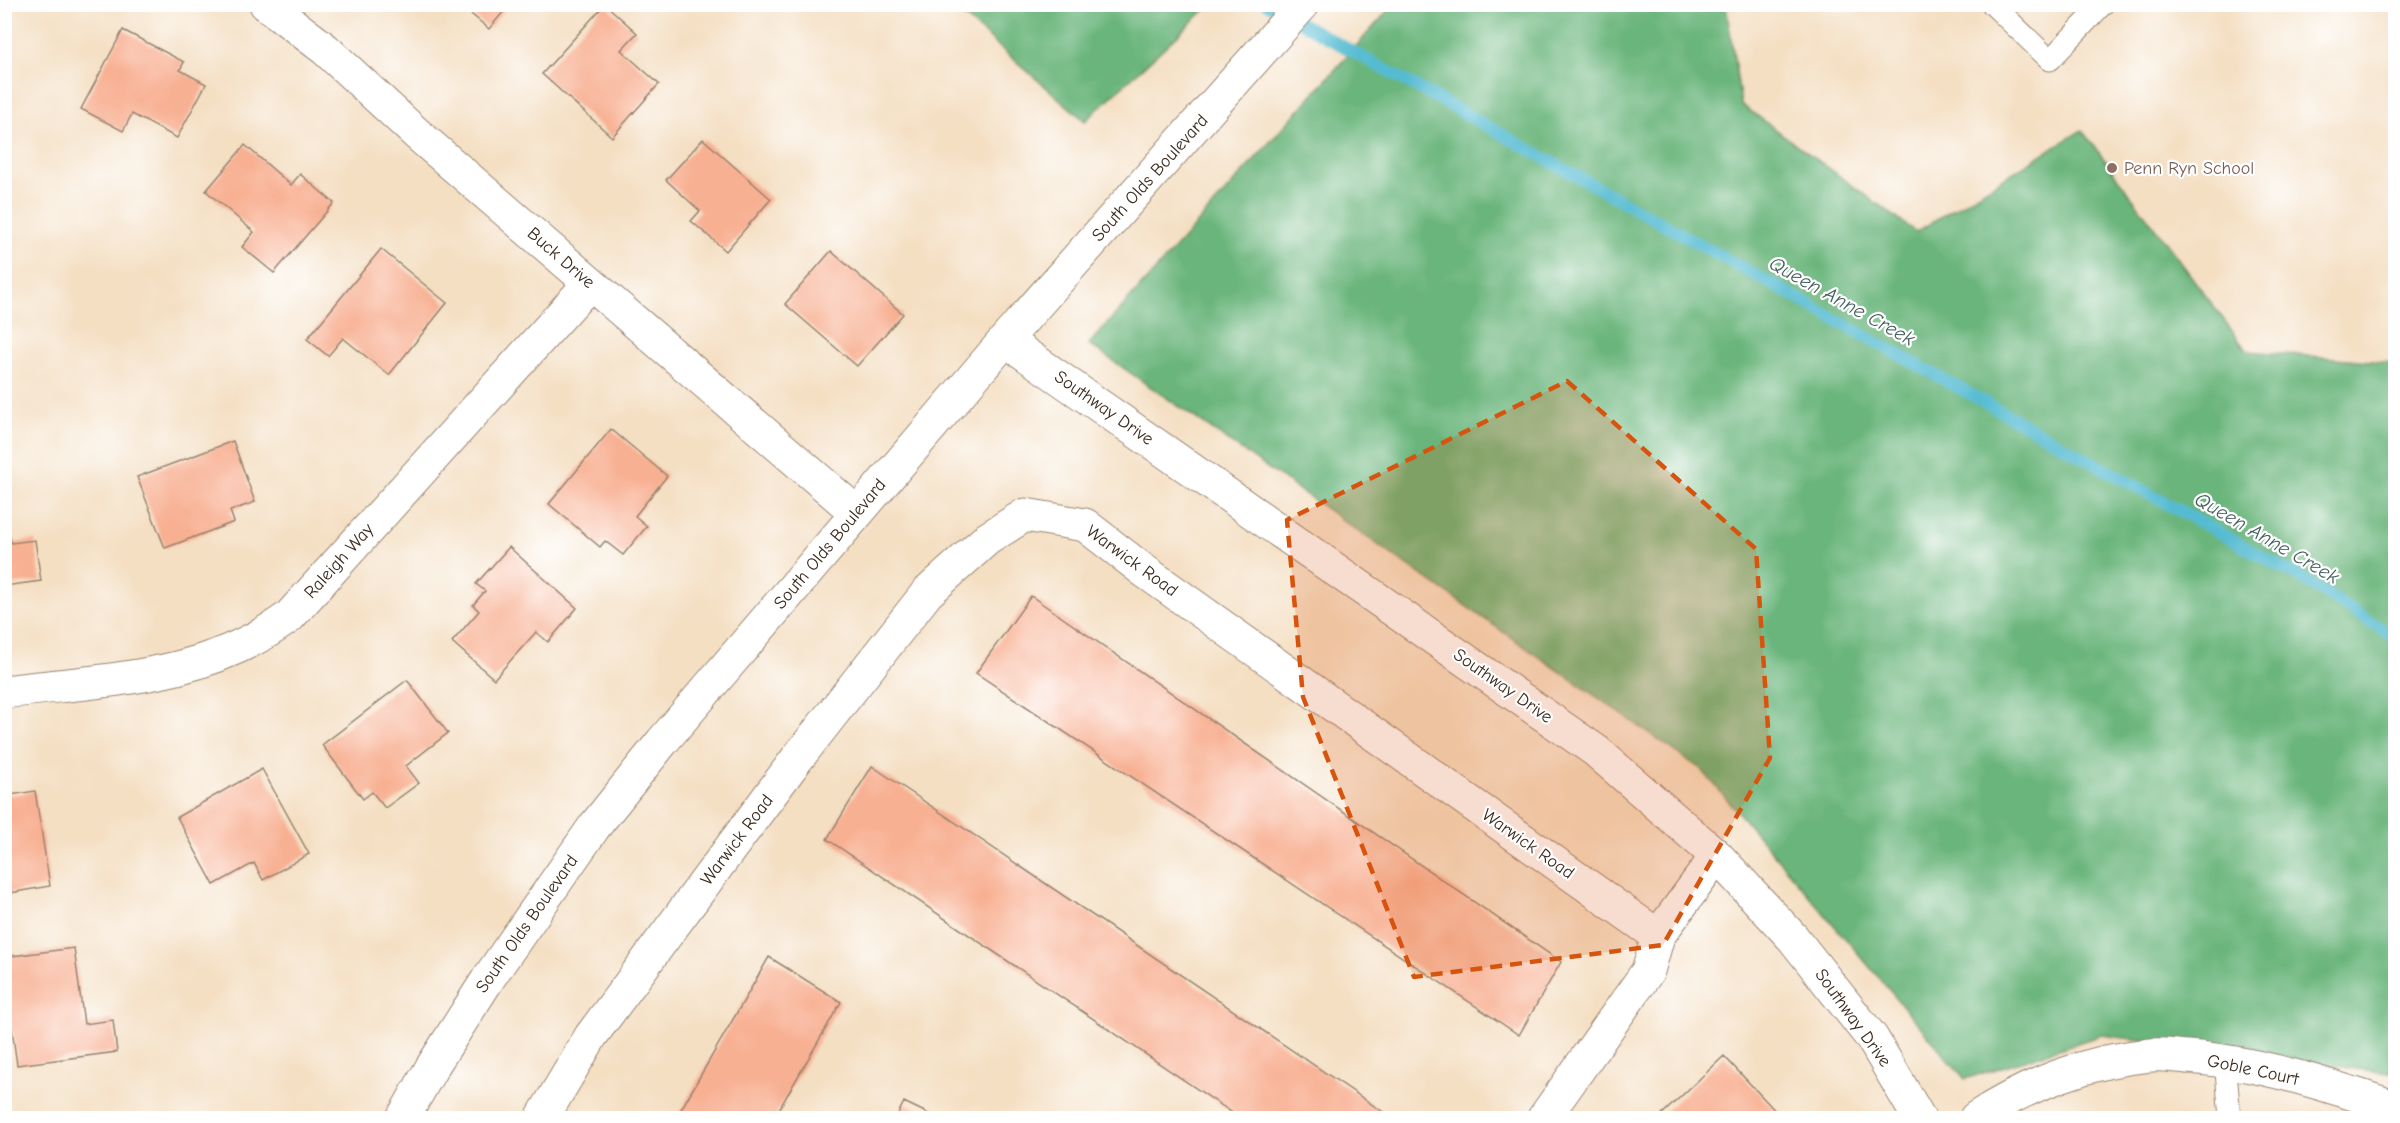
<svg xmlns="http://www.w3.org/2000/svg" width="2400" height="1123" viewBox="0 0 2400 1123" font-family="'Comic Neue',sans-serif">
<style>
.forest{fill:#6bb57c;stroke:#53704d;stroke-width:1.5}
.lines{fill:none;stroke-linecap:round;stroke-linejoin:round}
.stream{stroke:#54bbd2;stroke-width:12}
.building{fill:#f8b093}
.service-casing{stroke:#988470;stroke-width:23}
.minor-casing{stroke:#988470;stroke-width:35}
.service{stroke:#fff;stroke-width:21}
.minor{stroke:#fff;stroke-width:33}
.marked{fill:#d7540e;fill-opacity:0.2;stroke:#d7540e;stroke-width:4.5;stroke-dasharray:12 8;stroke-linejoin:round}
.education-dot{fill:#8d6e63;stroke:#fff;stroke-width:2}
.labels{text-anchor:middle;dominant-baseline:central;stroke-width:4.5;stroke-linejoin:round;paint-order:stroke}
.education-label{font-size:18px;fill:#785e54;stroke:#fff;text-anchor:start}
.street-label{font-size:18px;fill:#3b2a1e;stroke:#fff}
.water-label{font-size:20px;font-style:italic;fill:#445d5d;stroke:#fff}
</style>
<rect width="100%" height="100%" fill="#fff"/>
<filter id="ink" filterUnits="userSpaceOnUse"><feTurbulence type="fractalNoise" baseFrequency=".0167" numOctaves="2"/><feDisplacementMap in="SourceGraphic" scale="12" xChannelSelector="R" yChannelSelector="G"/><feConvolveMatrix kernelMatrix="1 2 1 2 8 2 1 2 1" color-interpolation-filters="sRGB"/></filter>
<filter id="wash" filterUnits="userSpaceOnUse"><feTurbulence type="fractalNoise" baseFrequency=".008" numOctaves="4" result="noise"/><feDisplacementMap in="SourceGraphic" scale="24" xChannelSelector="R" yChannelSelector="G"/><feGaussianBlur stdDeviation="1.35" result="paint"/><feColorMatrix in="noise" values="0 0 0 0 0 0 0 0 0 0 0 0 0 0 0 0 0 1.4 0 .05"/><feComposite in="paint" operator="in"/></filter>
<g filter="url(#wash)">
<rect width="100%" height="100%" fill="#f4dfc3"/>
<path class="forest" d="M 951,5 L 1210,5 L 1085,121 Z
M 1393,5 L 1726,5 L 1741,104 L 1916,232 L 2082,130 L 2247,351 L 2395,363 L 2395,1074 L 2102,1035 L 1965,1079 L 1702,770 L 1089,344 Z"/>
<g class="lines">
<path class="stream" d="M 1267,4 L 2301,578 L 2396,638"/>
</g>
<g id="blocks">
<path class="building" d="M 459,4 L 510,4 L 489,29 Z
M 605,4 L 637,33 L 621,50 L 659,84 L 612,137 L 542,74 Z
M 123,30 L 184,62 L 180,70 L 206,84 L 177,138 L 132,114 L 123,131 L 81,109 Z
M 703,139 L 771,199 L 726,251 L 691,221 L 700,211 L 666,180 Z
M 245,145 L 291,185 L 300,174 L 334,203 L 274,273 L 242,247 L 254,232 L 206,191 Z
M 381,249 L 447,303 L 389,375 L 343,338 L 328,356 L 307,339 Z
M 831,251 L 903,314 L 857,366 L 785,304 Z
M 611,429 L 667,476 L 635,516 L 647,526 L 623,555 L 605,541 L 600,547 L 549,504 Z
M 233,441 L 255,502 L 230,511 L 234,522 L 165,548 L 137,477 Z
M 4,505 L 11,543 L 35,540 L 41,581 L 4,586 Z
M 509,547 L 577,608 L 548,642 L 536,632 L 494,679 L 452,642 L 479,611 L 473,605 L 485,591 L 476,584 Z
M 1031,596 L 1561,962 L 1519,1035 L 976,673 Z
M 407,680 L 448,733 L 406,766 L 419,783 L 385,808 L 372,792 L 363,799 L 322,745 Z
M 872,766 L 1392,1118 L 1240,1118 L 827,839 Z
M 262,769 L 309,854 L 263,880 L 254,863 L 214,885 L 177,817 Z
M 35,791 L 50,886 L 4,894 L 4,796 Z
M 74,948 L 84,1024 L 113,1020 L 117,1052 L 17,1065 L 11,1022 L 4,1024 L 4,957 Z
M 769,957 L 841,1002 L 774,1118 L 676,1118 Z
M 1724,1056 L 1782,1118 L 1658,1118 Z
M 904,1102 L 937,1118 L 896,1118 Z"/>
</g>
</g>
<g filter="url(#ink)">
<use href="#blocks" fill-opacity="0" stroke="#988470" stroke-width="1.5"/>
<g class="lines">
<defs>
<path id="service" d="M 1992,4 L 2050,60 L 2103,4
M 2225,1060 L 2230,1118"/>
<path id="minor" d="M 266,4 L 325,49 L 417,134 L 857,513
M 1005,340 L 1596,751 L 1717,856 L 1793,938 L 1872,1038 L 1919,1118
M 4,692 C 107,679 203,680 289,617 L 590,283
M 1658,936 L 1717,856
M 403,1118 L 432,1067 L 488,979 L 594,827 L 662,742 L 1005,340 L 1303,4
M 542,1118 L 591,1036 L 796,760 L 927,593 L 987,539 L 1025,515 L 1085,525 L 1143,570 L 1658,936 L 1648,971 L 1544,1118
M 1976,1118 C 2026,1085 2090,1060 2151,1055 C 2162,1054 2175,1056 2187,1057 C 2258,1062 2329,1085 2396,1108"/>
</defs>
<use href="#service" class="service-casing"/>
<use href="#minor" class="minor-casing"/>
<use href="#service" class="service"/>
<use href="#minor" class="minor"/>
</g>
</g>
<path class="marked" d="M 1567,381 L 1756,549 L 1770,758 L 1663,945 L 1414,977 L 1303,697 L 1287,520 Z"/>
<circle class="education-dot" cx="2112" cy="168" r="6"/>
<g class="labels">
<g class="education-label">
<text x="2124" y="168">Penn Ryn School</text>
</g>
<g class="street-label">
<text transform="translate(1150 178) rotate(-48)">South Olds Boulevard</text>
<text transform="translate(561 258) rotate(41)">Buck Drive</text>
<text transform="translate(1104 408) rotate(35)">Southway Drive</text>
<text transform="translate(830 544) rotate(-50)">South Olds Boulevard</text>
<text transform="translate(339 561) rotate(-48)">Raleigh Way</text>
<text transform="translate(1132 561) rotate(36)">Warwick Road</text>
<text transform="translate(1503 686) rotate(35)">Southway Drive</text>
<text transform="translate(737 840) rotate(-53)">Warwick Road</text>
<text transform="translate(1528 844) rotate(35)">Warwick Road</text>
<text transform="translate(527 924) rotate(-55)">South Olds Boulevard</text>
<text transform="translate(1853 1018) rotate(54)">Southway Drive</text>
<text transform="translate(2253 1070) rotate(12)">Goble Court</text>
</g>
<g class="water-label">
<text transform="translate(1842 301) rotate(29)">Queen Anne Creek</text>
<text transform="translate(2267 538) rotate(30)">Queen Anne Creek</text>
</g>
</g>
<rect width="2400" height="1123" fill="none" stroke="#fff" stroke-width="24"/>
</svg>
